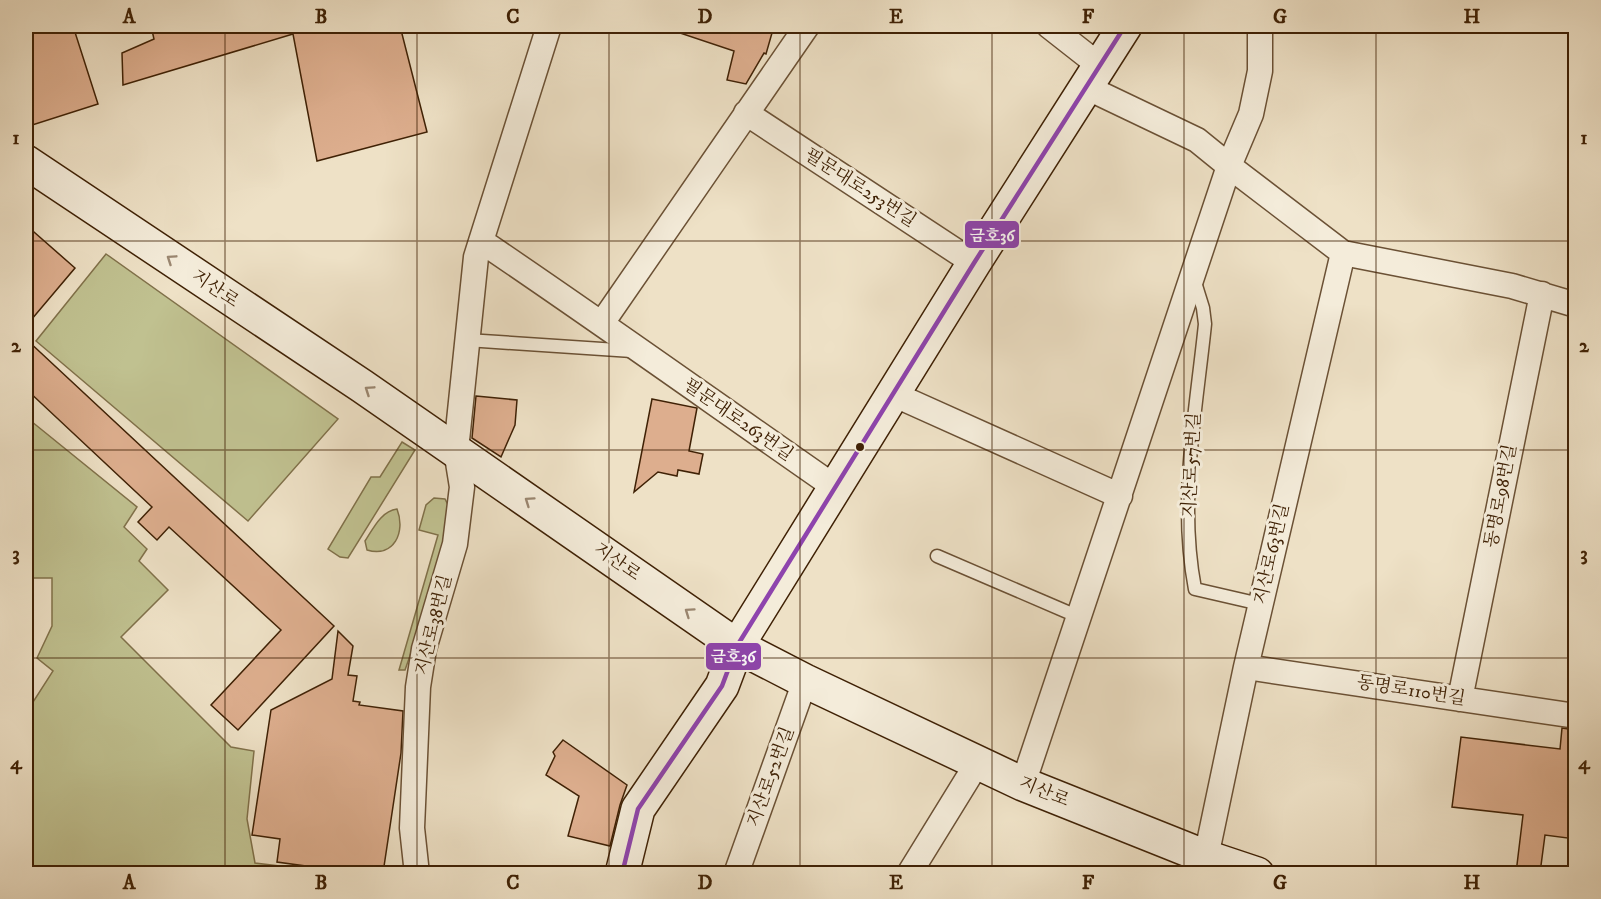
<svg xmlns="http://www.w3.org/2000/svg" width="1601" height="899" viewBox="0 0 1601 899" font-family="'IM FELL DW Pica','Noto Serif KR',serif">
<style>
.green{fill:#c0c190;stroke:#80714a;stroke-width:1.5}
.building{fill:#ddae8e;stroke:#3f2105;stroke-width:1.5}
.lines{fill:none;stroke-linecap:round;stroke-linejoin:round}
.lane-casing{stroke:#6b5135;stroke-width:15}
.street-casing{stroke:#6b5135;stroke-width:27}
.secondary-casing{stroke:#3f2105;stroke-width:36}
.lane{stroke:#f4ecda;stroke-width:12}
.street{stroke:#f4ecda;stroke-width:24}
.secondary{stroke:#f4ecda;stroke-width:33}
.bus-1-casing{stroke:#f4ecda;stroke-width:9}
.bus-1{stroke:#8e44ad;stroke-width:4.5}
.oneway{stroke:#9a8670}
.grid{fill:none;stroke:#3f2105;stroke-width:1.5;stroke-opacity:0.55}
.bus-dot{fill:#3f2105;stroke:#f4ecda;stroke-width:2}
.labels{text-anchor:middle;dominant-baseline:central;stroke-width:6;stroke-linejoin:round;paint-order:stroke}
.street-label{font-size:18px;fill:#3f2105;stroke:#f4ecda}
.line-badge{stroke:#f4ecda;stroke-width:2}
.badge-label{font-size:16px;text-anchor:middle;font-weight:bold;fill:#fff}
.neatline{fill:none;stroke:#3f2105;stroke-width:2}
.grid-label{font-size:20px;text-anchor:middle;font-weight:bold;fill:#3f2105}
</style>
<rect width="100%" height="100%" fill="#eee1c6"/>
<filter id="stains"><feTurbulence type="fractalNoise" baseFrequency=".00333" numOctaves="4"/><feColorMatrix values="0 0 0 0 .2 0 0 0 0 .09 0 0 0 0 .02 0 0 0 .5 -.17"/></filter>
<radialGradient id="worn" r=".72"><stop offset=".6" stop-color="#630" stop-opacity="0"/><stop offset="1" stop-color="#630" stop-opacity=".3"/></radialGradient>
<path class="green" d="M 106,254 L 338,419 L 248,521 L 36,341 Z
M 26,417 L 137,507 L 124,527 L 147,549 L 139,561 L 168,590 L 121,637 L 231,747 L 254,751 L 247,819 L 255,863 L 338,873 L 26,873 L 26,713 L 53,671 L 37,658 L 52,626 L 52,578 L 26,578 Z
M 402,442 L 415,450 L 348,558 L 340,557 L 328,549 L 371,477 L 380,477 Z
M 434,498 L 445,499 L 449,507 L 441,567 L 405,670 L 399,670 L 438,535 L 419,530 L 426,505 Z
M 397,509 C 406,532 394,558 367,550 L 365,541 C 373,529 381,511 397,509 Z"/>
<path class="building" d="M 26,26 L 73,26 L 98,104 L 26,127 Z
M 151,26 L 400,26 L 427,132 L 317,161 L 293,34 L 123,85 L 122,53 L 154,39 Z
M 668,26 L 774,26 L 766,54 L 764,53 L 746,84 L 727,80 L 734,51 L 668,29 Z
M 26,225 L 75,268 L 26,326 Z
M 26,339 L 334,626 L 238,730 L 211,705 L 281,630 L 169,527 L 157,540 L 138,522 L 152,507 L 26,389 Z
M 476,396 L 517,400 L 515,425 L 501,457 L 472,438 Z
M 652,399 L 697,408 L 689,451 L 703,454 L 699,474 L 678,470 L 677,476 L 658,472 L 634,492 Z
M 338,631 L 353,646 L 348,675 L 357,676 L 353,701 L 360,702 L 359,705 L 403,711 L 401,753 L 383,873 L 357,873 L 277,862 L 280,839 L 252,835 L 271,710 L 332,679 Z
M 1562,728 L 1575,730 L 1575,839 L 1545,835 L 1540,873 L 1516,873 L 1523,815 L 1452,807 L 1461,737 L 1560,749 Z
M 563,740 L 627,785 L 620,805 L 610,846 L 568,836 L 579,796 L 546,775 L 555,756 L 553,752 Z"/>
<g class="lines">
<defs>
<path id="lane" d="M 1194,279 L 1203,308 L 1205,324 C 1196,412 1178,501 1195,589 L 1260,604
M 467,340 L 632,351
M 937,556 L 1079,617"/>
<path id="street" d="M 1049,26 L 1100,66
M 1086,87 L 1197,140 L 1229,166 L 1343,253 L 1512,286 L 1576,305
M 746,113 L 974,263
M 481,241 C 601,322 718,406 836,488
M 602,323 L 807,26
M 893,394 L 1120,496
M 1246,667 L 1576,716
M 1460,699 L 1542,294
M 1023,784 L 1229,166 L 1251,114 L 1260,71 L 1260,26
M 1206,857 L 1246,667 L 1343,253
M 417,874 L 412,828 L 418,687 L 424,649 L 455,544 L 462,487 L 456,450 L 476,257 L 549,26
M 736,874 L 805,681
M 909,874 L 978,762"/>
<path id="secondary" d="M 26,162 L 362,386 L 737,646 L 805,681 L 1023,784 L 1206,857 L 1257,874
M 622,874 L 638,809 L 722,686 L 737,646 L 974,263 L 1125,26"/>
</defs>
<use href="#lane" class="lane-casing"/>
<use href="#street" class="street-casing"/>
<use href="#secondary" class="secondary-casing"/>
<use href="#lane" class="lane"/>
<use href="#street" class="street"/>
<use href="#secondary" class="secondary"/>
<defs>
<path id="bus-1" d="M 622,874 L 638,809 L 722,686 L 737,646 L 974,263 L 1125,26"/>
</defs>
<use href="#bus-1" class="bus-1-casing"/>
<use href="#bus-1" class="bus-1"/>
</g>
<defs><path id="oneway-chevron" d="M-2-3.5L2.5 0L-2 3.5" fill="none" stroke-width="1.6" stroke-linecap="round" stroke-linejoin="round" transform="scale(1.5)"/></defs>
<g class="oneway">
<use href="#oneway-chevron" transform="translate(171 259) rotate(-146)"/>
<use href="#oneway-chevron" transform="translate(369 390) rotate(-146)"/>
<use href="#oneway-chevron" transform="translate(529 501) rotate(-145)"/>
<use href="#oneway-chevron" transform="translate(689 612) rotate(-145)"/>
</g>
<path class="grid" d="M 225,26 L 225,874M 417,26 L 417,874M 609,26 L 609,874M 800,26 L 800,874M 992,26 L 992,874M 1184,26 L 1184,874M 1376,26 L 1376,874M 26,241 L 1576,241M 26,450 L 1576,450M 26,658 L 1576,658"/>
<circle class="bus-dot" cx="860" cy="447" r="5"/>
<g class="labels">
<g class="street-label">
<text transform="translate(860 188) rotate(33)">필문대로253번길</text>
<text transform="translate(215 289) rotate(34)">지산로</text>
<text transform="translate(738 420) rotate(35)">필문대로263번길</text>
<text transform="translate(1192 465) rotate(-87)">지산로57번길</text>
<text transform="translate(1501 496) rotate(-79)">동명로98번길</text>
<text transform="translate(1272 554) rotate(-77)">지산로63번길</text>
<text transform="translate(617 562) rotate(35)">지산로</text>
<text transform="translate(434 625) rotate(-76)">지산로38번길</text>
<text transform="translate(1411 691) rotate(9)">동명로110번길</text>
<text transform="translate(771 777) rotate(-70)">지산로52번길</text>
<text transform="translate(1044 792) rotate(22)">지산로</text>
</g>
</g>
<g class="line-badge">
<rect x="964" y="220" width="56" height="29" rx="6" fill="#8e44ad"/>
<rect x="705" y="642" width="57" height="29" rx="6" fill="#8e44ad"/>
</g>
<g class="badge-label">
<text x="992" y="241">금호36</text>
<text x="733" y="662">금호36</text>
</g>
<rect width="1601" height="899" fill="none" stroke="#eee1c6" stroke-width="66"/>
<rect x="33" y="33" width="1535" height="833" class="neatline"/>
<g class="grid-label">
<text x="129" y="23">A</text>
<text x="321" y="23">B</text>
<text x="513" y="23">C</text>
<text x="705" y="23">D</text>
<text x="896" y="23">E</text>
<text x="1088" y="23">F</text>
<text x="1280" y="23">G</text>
<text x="1472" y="23">H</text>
<text x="16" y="144">1</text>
<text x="1584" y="144">1</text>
<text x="16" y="352">2</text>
<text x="1584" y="352">2</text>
<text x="16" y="560">3</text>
<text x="1584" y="560">3</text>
<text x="16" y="769">4</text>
<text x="1584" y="769">4</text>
<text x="129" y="889">A</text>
<text x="321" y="889">B</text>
<text x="513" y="889">C</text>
<text x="705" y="889">D</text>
<text x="896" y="889">E</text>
<text x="1088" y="889">F</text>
<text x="1280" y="889">G</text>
<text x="1472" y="889">H</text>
</g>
<rect width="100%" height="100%" filter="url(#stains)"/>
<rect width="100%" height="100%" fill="url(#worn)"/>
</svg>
